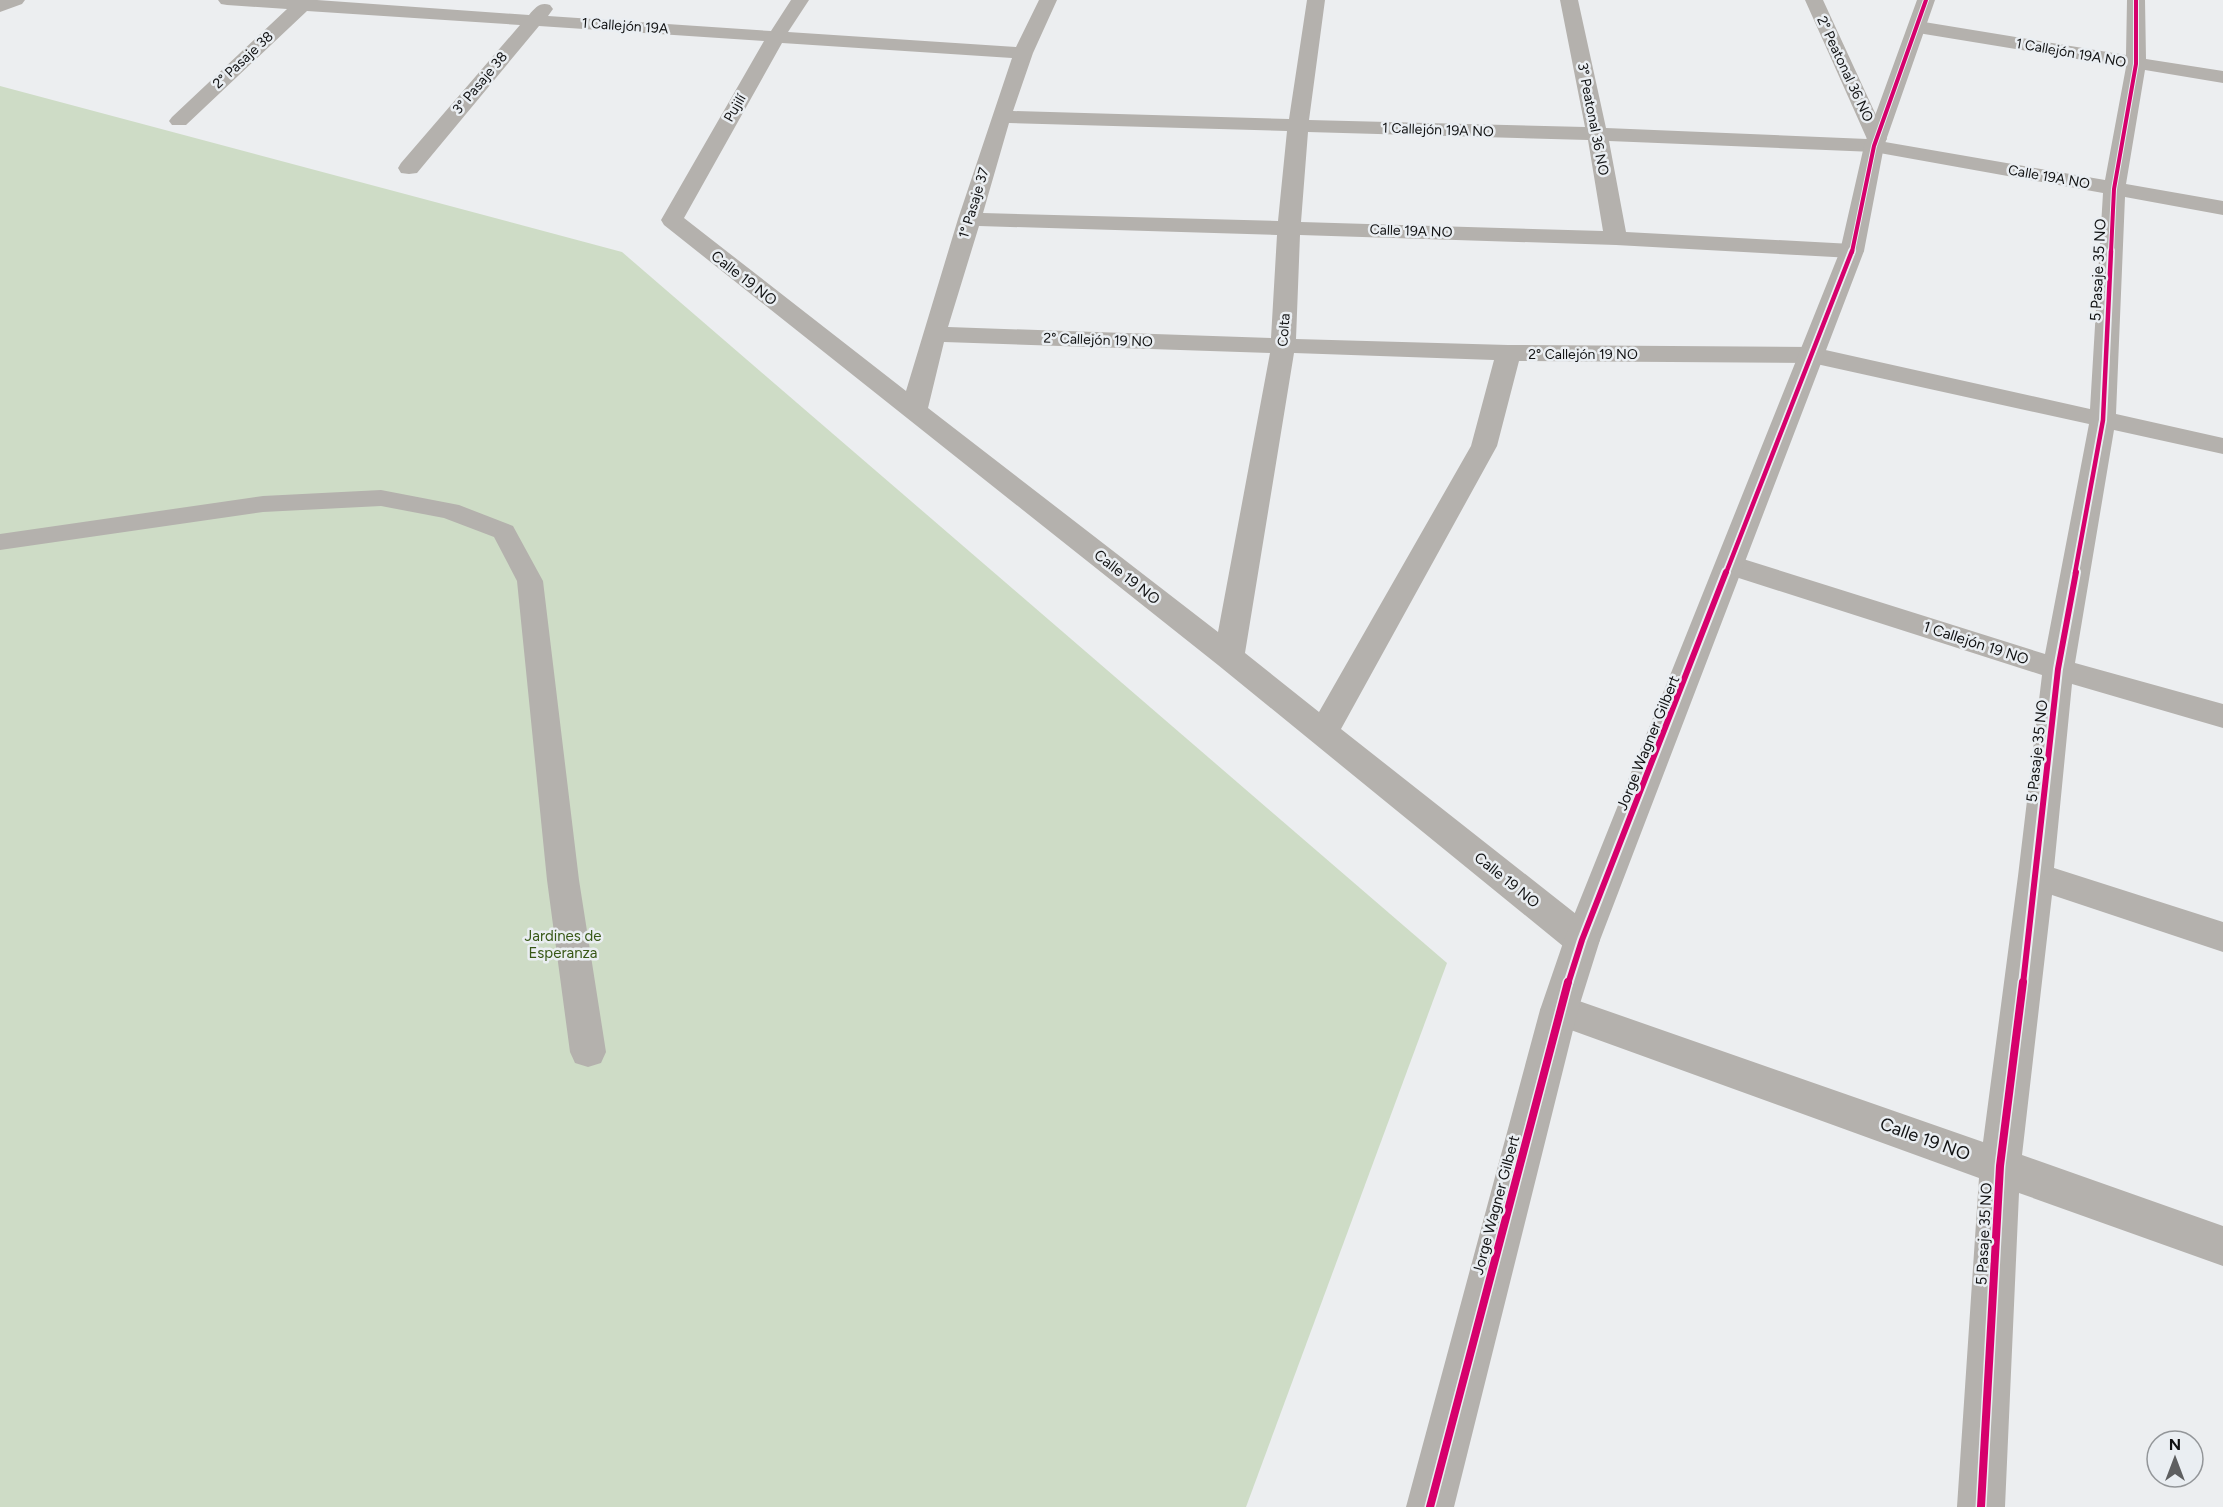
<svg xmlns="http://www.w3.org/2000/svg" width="2223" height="1507" viewBox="0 0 2223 1507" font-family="Figtree,sans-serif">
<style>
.green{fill:#cedcc6}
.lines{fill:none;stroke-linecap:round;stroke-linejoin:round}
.service{fill:#b4b1ad;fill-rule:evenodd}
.minor{fill:#b4b1ad;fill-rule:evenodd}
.tertiary{fill:#b4b1ad;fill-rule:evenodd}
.cycleway-far3-casing{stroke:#eaeef2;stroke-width:6}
.cycleway-far2-casing{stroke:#eaeef2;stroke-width:8}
.cycleway-far1-casing{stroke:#eaeef2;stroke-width:10}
.cycleway-casing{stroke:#eaeef2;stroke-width:11}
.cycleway-far3{stroke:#d6006c;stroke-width:4}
.cycleway-far2{stroke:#d6006c;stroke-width:4.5}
.cycleway-far1{stroke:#d6006c;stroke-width:6}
.cycleway{stroke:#d6006c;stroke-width:8}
.labels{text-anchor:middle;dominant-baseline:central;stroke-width:5;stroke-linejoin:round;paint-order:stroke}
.far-street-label{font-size:14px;fill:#111213;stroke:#eaeef2}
.street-label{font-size:15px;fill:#111213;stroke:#eaeef2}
.park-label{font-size:15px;fill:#375715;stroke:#eaeef2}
.near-street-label{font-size:18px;fill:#111213;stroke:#eaeef2}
</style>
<rect width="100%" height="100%" fill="#eceef0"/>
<path class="green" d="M 0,86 L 622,252 L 1447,963 L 1246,1507 L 0,1507 Z"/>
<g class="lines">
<path class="service" d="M 381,490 L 459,505 L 513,526 L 543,581 L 579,880 L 606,1052 L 601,1063 L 588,1067 L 575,1063 L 570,1052 L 547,880 L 517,581 L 494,537 L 444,518 L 381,506 L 263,512 L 0,550 L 0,534 L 263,496 Z"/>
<path class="minor" d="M 0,0 L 25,0 L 22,4 L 0,12 Z
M 218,0 L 317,0 L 529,15 C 536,7 540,2 550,5 L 553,9 L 548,16 L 771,31 L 791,0 L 809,0 L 788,32 L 1016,47 L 1039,0 L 1057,0 L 1033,53 L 1013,111 L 1289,119 L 1307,0 L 1325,0 L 1309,120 L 1585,127 L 1560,0 L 1578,0 L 1606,128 L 1867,139 L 1805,0 L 1823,0 L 1887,139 L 1885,142 L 2105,180 L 2126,67 L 1918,33 L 1911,31 L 1909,27 L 1911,23 L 1918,21 L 2126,55 L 2127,0 L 2145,0 L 2146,59 L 2223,71 L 2223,83 L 2145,70 L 2126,184 L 2223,201 L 2223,215 L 2125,197 L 2116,414 L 2223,438 L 2223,454 L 2114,430 L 2075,663 L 2223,704 L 2223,728 L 2072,684 L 2054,868 L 2223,922 L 2223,952 L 2052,895 L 2022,1155 L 2223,1226 L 2223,1266 L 2019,1193 L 2005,1507 L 1957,1507 L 1979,1178 L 1546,1021 L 1540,1010 L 1546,999 L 1559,994 L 1983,1142 L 2018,876 L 2042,675 L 1720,572 L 1715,565 L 1720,558 L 1730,556 L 1740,558 L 2045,654 L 2089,424 L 1812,363 L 1519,361 L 1497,446 L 1341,729 L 1595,929 L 1600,940 L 1595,951 L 1582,955 L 1569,951 L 1218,665 L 664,225 L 661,220 L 764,41 L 539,26 L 417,173 L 409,174 L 401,173 L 398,168 L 401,163 L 520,25 L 307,11 L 186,125 L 172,125 L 169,121 L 172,117 L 287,9 L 227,5 L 221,4 ZM 782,43 L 1012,58 L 958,219 L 906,391 L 684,218 ZM 1009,123 L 1287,131 L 1278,221 L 983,213 ZM 1308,132 L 1588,140 L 1603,231 L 1301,222 ZM 1609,141 L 1874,152 L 2103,193 L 2090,409 L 1812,347 L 1508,345 L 1296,339 L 1300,235 L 1616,245 L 1852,258 L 1860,256 L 1864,251 L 1860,246 L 1852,244 L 1626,232 ZM 979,226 L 1277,235 L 1271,338 L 948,327 ZM 944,342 L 1270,353 L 1218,632 L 928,408 ZM 1294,353 L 1494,360 L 1471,446 L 1319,712 L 1245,653 Z"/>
<path class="tertiary" d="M 1917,0 L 1935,0 L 1884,146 L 1864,251 L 1600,940 L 1578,1010 L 1454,1507 L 1406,1507 L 1540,1010 L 1564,940 L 1840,251 L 1864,146 Z"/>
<defs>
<path id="cycleway-far3" d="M 1852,252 L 1874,146 L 1926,0
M 2111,252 L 2114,189 L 2136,64 L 2136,0"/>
<path id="cycleway-far2" d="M 1726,573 L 1852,251
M 2075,573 L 2103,420 L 2111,251"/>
<path id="cycleway-far1" d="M 1568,984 L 1582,940 L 1726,572
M 2023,984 L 2058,669 L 2076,572"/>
<path id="cycleway" d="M 1430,1507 L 1568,982
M 1981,1507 L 2000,1166 L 2023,982"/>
</defs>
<use href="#cycleway-far3" class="cycleway-far3-casing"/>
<use href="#cycleway-far2" class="cycleway-far2-casing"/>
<use href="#cycleway-far1" class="cycleway-far1-casing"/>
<use href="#cycleway" class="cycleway-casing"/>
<use href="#cycleway-far3" class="cycleway-far3"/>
<use href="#cycleway-far2" class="cycleway-far2"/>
<use href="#cycleway-far1" class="cycleway-far1"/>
<use href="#cycleway" class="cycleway"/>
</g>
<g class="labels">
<g class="far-street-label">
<text transform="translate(625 26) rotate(4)">1 Callejón 19A</text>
<text transform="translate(2071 53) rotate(10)">1 Callejón 19A NO</text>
<text transform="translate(243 60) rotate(-43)">2° Pasaje 38</text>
<text transform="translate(1845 69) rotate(65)">2° Peatonal 36 NO</text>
<text transform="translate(480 83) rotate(-50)">3° Pasaje 38</text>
<text transform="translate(735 108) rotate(-60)">Pujilí</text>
<text transform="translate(1593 119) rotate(79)">3° Peatonal 36 NO</text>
<text transform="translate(1438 130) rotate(2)">1 Callejón 19A NO</text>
<text transform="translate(2049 177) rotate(10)">Calle 19A NO</text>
<text transform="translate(974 203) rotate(-73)">1° Pasaje 37</text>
<text transform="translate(1411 231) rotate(2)">Calle 19A NO</text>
<text transform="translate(1284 330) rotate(-86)">Colta</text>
<text transform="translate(1098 340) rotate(2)">2° Callejón 19 NO</text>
<text x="1583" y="354">2° Callejón 19 NO</text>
</g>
<g class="street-label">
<text transform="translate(2098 270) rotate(-87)">5 Pasaje 35 NO</text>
<text transform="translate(744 278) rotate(38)">Calle 19 NO</text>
<text transform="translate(1127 577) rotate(38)">Calle 19 NO</text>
<text transform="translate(1976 643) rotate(18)">1 Callejón 19 NO</text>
<text transform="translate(1648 743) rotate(-68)">Jorge Wagner Gilbert</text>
<text transform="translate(2037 751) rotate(-84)">5 Pasaje 35 NO</text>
<text transform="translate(1507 880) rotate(39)">Calle 19 NO</text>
<text transform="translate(1496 1205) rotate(-75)">Jorge Wagner Gilbert</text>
<text transform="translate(1984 1234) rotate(-87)">5 Pasaje 35 NO</text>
</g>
<g class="park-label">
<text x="563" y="936">Jardines de<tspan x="563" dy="17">Esperanza</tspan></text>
</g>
<g class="near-street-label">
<text transform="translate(1925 1139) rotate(20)">Calle 19 NO</text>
</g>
</g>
<g transform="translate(2175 1459)"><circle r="28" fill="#eaeef2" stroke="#939699" stroke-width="1.5"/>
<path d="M0-4.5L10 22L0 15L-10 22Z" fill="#5e5f60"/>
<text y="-9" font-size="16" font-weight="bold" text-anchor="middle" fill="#111213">N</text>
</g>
</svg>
